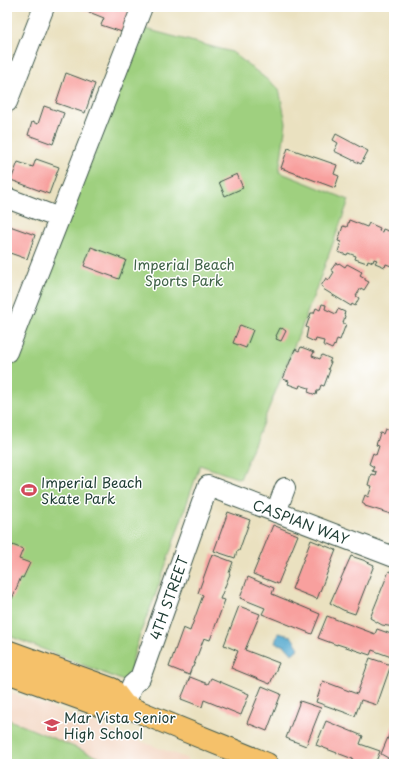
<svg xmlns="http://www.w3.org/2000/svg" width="401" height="771" viewBox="0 0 401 771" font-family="'Playpen Sans',sans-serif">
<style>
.built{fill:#f3d4bf}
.green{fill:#9fd07f;stroke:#5f865a}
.water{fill:#51a7cd;stroke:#387280}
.building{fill:#f8a09e}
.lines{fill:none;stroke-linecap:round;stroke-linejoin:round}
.minor-casing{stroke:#3d5649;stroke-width:22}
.major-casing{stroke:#3d5649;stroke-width:24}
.minor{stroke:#fff;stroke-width:20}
.major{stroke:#f5c16b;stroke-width:22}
.labels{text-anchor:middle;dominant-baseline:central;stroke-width:3;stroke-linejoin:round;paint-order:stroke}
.park-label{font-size:14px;fill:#3f6247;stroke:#fff}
.poi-label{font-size:14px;fill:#1f3d34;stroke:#fff;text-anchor:start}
.street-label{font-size:14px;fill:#1f3d34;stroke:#fff}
</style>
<rect width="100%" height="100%" fill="#fff"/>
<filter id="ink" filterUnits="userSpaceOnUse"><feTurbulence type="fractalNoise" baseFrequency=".025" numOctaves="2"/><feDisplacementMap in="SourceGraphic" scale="8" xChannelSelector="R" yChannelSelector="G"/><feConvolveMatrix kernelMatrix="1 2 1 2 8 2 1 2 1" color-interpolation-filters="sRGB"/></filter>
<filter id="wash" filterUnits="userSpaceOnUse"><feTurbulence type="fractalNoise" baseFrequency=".012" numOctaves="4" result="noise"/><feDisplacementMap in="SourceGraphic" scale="16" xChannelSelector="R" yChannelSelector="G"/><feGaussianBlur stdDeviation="0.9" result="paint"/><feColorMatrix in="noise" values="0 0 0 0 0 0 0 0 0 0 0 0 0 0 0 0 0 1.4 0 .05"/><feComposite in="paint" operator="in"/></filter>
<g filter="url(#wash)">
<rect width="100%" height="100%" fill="#eae1c0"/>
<path class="built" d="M 7,691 L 188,759 L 186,764 L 7,764 Z"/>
<path class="green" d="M 138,27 L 232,52 L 279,89 L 286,123 L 279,172 L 349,200 L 303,324 L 240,479 L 200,465 L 155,596 L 141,631 L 132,661 L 132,671 L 129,683 L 7,635 L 7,372 Z
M 7,719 L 115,764 L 7,764 Z"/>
<path class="water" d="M 278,633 L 291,636 L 299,648 L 292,654 L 285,646 L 275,643 Z"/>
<g id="blocks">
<path class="building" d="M 79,7 L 117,7 L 130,12 L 122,32 L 101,25 L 104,18 L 79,8 Z
M 66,73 L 95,84 L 85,113 L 56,103 Z
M 44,106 L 64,113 L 53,144 L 28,135 L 32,122 L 38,124 Z
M 336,134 L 368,151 L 361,164 L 334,151 L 338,143 L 333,140 Z
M 288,148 L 337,165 L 334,174 L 339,176 L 335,188 L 281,168 Z
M 36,159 L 59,167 L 49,194 L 11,180 L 18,162 L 33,167 Z
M 237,174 L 243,188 L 225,196 L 219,182 Z
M 349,220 L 367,227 L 369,223 L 380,228 L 379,231 L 382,232 L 383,229 L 388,231 L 390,227 L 394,228 L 394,267 L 386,264 L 385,267 L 375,263 L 377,260 L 374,259 L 373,262 L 368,260 L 367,263 L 355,259 L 356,256 L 348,253 L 347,255 L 338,252 L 341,242 L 338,241 L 343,226 L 347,227 Z
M 7,225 L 35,235 L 27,259 L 7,252 Z
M 91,247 L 126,260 L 119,279 L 84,266 Z
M 336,263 L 338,264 L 339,263 L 345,267 L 347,264 L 362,272 L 360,275 L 365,278 L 365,280 L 369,282 L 364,290 L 361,288 L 356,296 L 359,298 L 355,306 L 352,304 L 351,306 L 323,289 L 324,288 L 321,286 L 326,278 L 329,280 L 334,272 L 331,270 Z
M 322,304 L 326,305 L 325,309 L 336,314 L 338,309 L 345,312 L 344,315 L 345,316 L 343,323 L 346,324 L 340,340 L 337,339 L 335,346 L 334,345 L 332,349 L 323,345 L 324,341 L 316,339 L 315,342 L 306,338 L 308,328 L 306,327 L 311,313 L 314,313 L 316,308 L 320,310 Z
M 240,325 L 253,330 L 246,348 L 233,343 Z
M 280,328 L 282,329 L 282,328 L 286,331 L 281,341 L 276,339 L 277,337 L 276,336 Z
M 301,347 L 314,352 L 312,356 L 320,359 L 322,355 L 331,359 L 329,362 L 331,362 L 328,369 L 330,370 L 324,386 L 321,385 L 319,391 L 317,391 L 316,395 L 308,392 L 309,388 L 300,385 L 299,388 L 288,384 L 289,381 L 283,379 L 295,349 L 299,351 Z
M 394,428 L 394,515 L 365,506 L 365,505 L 362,503 L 365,495 L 368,497 L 372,486 L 368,485 L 371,474 L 375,475 L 376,472 L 372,471 L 374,467 L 369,464 L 373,453 L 376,455 L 379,446 L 376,445 L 380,433 L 383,434 L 385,429 L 393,432 Z
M 228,512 L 250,520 L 239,551 L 237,551 L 235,558 L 214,551 Z
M 273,525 L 298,535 L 278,584 L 253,574 Z
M 311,540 L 336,550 L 317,599 L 292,589 Z
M 7,543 L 23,549 L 19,559 L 30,563 L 23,578 L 21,577 L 12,599 L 7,597 Z
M 212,554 L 233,562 L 229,573 L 230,574 L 220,599 L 225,600 L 210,640 L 204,638 L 193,667 L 192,667 L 189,675 L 169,667 L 183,628 L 190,631 L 203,595 L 198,593 Z
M 351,556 L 363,560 L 374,565 L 355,614 L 343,610 L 330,603 Z
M 389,571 L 394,573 L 394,627 L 382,625 L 370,618 Z
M 248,577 L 274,588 L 272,594 L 320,614 L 312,634 L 262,614 L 265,608 L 240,598 Z
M 239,606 L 260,614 L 245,650 L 279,663 L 270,684 L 231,668 L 238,651 L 224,645 Z
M 327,616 L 375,634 L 377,629 L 394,635 L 394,658 L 372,650 L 370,655 L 337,644 L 337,645 L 318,638 Z
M 370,658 L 391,665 L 377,705 L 361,700 L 355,716 L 316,702 L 323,681 L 357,694 Z
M 190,677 L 208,684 L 211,678 L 249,694 L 241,715 L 204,700 L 202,707 L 181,699 Z
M 262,686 L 281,694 L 267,731 L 247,723 Z
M 300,701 L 321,708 L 306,746 L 286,738 Z
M 326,721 L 363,736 L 360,744 L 380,751 L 375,764 L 351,764 L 353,759 L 316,745 Z
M 394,723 L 394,764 L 385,764 L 388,758 L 381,754 Z"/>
</g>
</g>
<g filter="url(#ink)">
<use href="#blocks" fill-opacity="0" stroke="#3d5649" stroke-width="1"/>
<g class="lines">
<defs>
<g id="minor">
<path d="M 7,102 L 44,7"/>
<path d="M 7,198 L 59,218"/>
<path d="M 7,352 L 142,7"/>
<path d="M 276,512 L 285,488"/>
<path id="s1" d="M 125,706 L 132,685 L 140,678 L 208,486 L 394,557"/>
</g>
<path id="major" d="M 7,651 L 112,689 L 125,706
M 7,672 L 104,707 L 125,706 L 267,764"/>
</defs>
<use href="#minor" class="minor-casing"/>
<use href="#major" class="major-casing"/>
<use href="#minor" class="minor"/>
<use href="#major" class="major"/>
</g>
</g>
<defs>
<symbol id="stadium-bare" viewBox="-9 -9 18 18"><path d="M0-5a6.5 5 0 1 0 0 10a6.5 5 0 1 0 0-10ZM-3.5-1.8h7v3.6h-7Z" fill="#d1495b" stroke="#fff" stroke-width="2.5" paint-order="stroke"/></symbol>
<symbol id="school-bare" viewBox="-9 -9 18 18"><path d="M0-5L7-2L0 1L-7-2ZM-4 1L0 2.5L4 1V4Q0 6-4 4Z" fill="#d1495b" stroke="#fff" stroke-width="2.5" paint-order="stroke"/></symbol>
</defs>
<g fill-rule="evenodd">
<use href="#stadium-bare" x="18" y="479" width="22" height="22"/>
<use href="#school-bare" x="41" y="714" width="22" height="22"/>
</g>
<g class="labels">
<g class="park-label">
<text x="184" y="264">Imperial Beach<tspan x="184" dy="16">Sports Park</tspan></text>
</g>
<g class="poi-label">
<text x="41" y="482">Imperial Beach<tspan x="41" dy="16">Skate Park</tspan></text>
<text x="64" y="717">Mar Vista Senior<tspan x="64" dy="16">High School</tspan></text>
</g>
<g class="street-label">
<text stroke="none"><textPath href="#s1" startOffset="336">CASPIAN WAY</textPath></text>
<text stroke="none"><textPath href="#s1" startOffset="118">4TH STREET</textPath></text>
</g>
</g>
<rect width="401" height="771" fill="none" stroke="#fff" stroke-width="24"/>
</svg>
